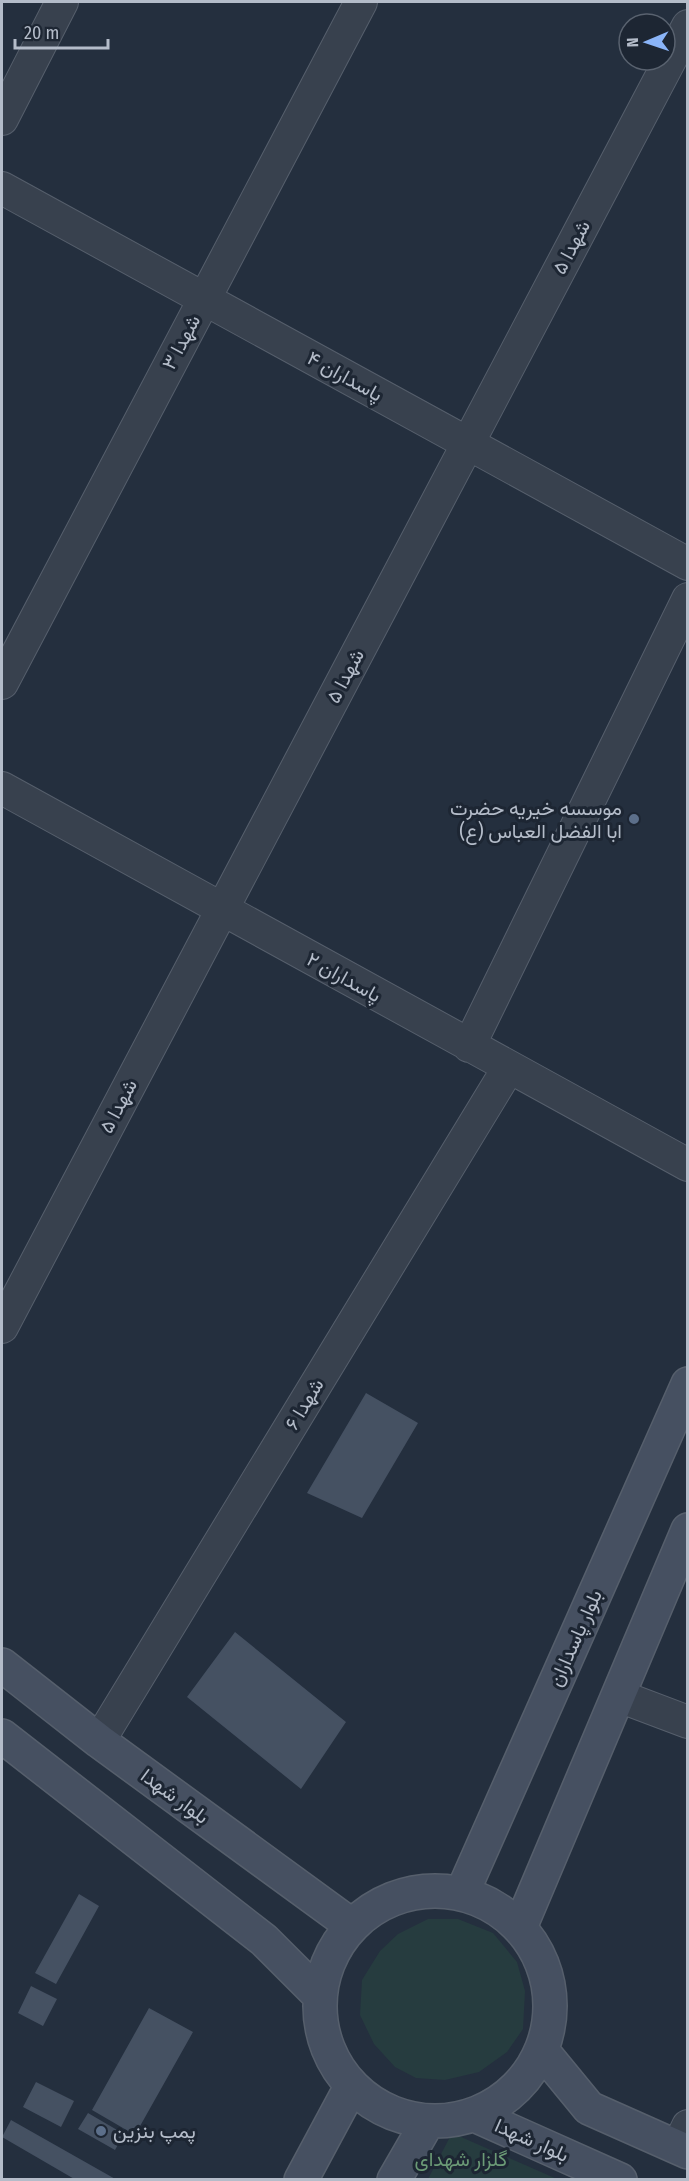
<svg xmlns="http://www.w3.org/2000/svg" width="689" height="2181" viewBox="0 0 689 2181" font-family="'Fira Sans Condensed',Vazirmatn,sans-serif">
<style>
.green{fill:#263c3f}
.building{fill:#455162}
.lines{fill:none;stroke-linecap:round;stroke-linejoin:round}
.street-casing{stroke:#565f6c;stroke-width:34}
.secondary-casing{stroke:#565f6c;stroke-width:36}
.street{stroke:#38414e;stroke-width:32}
.secondary{stroke:#465061;stroke-width:33}
.service-dot{fill:#5c6f8a;stroke:#1d2633;stroke-width:2}
.labels{text-anchor:middle;dominant-baseline:central;stroke-width:6;stroke-linejoin:round;paint-order:stroke}
.street-label{font-size:20px;fill:#b4bcc9;stroke:#1d2633}
.poi-label{font-size:20px;fill:#b4bcc9;stroke:#1d2633;text-anchor:end}
.park-label{font-size:20px;fill:#6b9a76;stroke:#1d2633}
</style>
<rect width="100%" height="100%" fill="#242f3e"/>
<path class="green" d="M 428,1919 L 458,1919 L 493,1933 L 517,1962 L 525,1991 L 523,2029 L 507,2052 L 479,2072 L 445,2080 L 416,2078 L 395,2067 L 374,2044 L 360,2015 L 362,1980 L 380,1951 L 398,1934 Z
M 452,2133 L 557,2179 L 428,2179 Z"/>
<path class="building" d="M 366,1393 L 418,1423 L 362,1518 L 307,1493 Z
M 235,1632 L 346,1722 L 301,1789 L 187,1697 Z
M 79,1894 L 99,1906 L 56,1984 L 35,1973 Z
M 31,1986 L 57,1999 L 43,2026 L 18,2013 Z
M 149,2008 L 193,2032 L 135,2135 L 92,2110 Z
M 36,2082 L 74,2101 L 61,2127 L 23,2107 Z
M 88,2113 L 124,2134 L 115,2150 L 78,2129 Z
M 11,2120 L 117,2180 L 76,2180 L 2,2137 Z"/>
<g class="lines">
<defs>
<path id="street" d="M 2,119 L 62,2
M 2,188 L 688,564
M 2,683 L 361,2
M 2,788 L 688,1165
M 469,1046 L 688,599
M 2,1327 L 688,26
M 619,1696 L 688,1722
M 99,1741 L 509,1067
M 678,2147 L 688,2126"/>
<path id="secondary" d="M 2,1665 L 99,1741 L 351,1925
M 2,1736 L 264,1940 L 319,1995
M320 2006a115 115 0 1 1 230 0a115 115 0 1 1-230 0Z
M 463,1891 L 688,1384
M 521,1925 L 688,1530
M 543,2052 L 589,2108 L 688,2152
M 477,2116 L 620,2180
M 301,2180 L 351,2087
M 394,2180 L 427,2123"/>
</defs>
<use href="#street" class="street-casing"/>
<use href="#secondary" class="secondary-casing"/>
<use href="#street" class="street"/>
<use href="#secondary" class="secondary"/>
</g>
<g class="service-dot">
<circle cx="634" cy="819" r="6"/>
<circle cx="101" cy="2131" r="6"/>
</g>
<g class="labels">
<g class="street-label">
<text transform="translate(571 247) rotate(-62)">شهدا ۵</text>
<text transform="translate(181 342) rotate(-62)">شهدا ۳</text>
<text transform="translate(345 376) rotate(29)">پاسداران ۴</text>
<text transform="translate(345 676) rotate(-62)">شهدا ۵</text>
<text transform="translate(344 977) rotate(29)">پاسداران ۲</text>
<text transform="translate(118 1106) rotate(-62)">شهدا ۵</text>
<text transform="translate(304 1404) rotate(-59)">شهدا ۶</text>
<text transform="translate(575 1638) rotate(-66)">بلوار پاسداران</text>
<text transform="translate(175 1796) rotate(36)">بلوار شهدا</text>
<text transform="translate(532 2140) rotate(24)">بلوار شهدا</text>
</g>
<g class="poi-label">
<text x="622" y="808">موسسه خیریه حضرت<tspan x="622" dy="23">ابا الفضل العباس (ع)</tspan></text>
<text x="113" y="2131" text-anchor="start">پمپ بنزین</text>
</g>
<g class="park-label">
<text x="461" y="2159">گلزار شهدای</text>
</g>
</g>
<rect width="689" height="2181" fill="none" stroke="#b4bcc9" stroke-width="6"/>
<g transform="translate(647 42) rotate(268)"><circle r="28" fill="#1d2633" stroke="#59626f" stroke-width="1.5"/>
<path d="M0-4.5L10 22L0 15L-10 22Z" fill="#8ab4f8"/>
<text y="-9" font-size="16" font-weight="bold" text-anchor="middle" fill="#b4bcc9">N</text>
</g>
<path d="M15 39v9h93v-9" fill="none" stroke="#b4bcc9" stroke-width="3"/>
<text x="24" y="39" font-size="18" fill="#b4bcc9" stroke="#1d2633" stroke-width="4.5" paint-order="stroke">20 m</text>
</svg>
